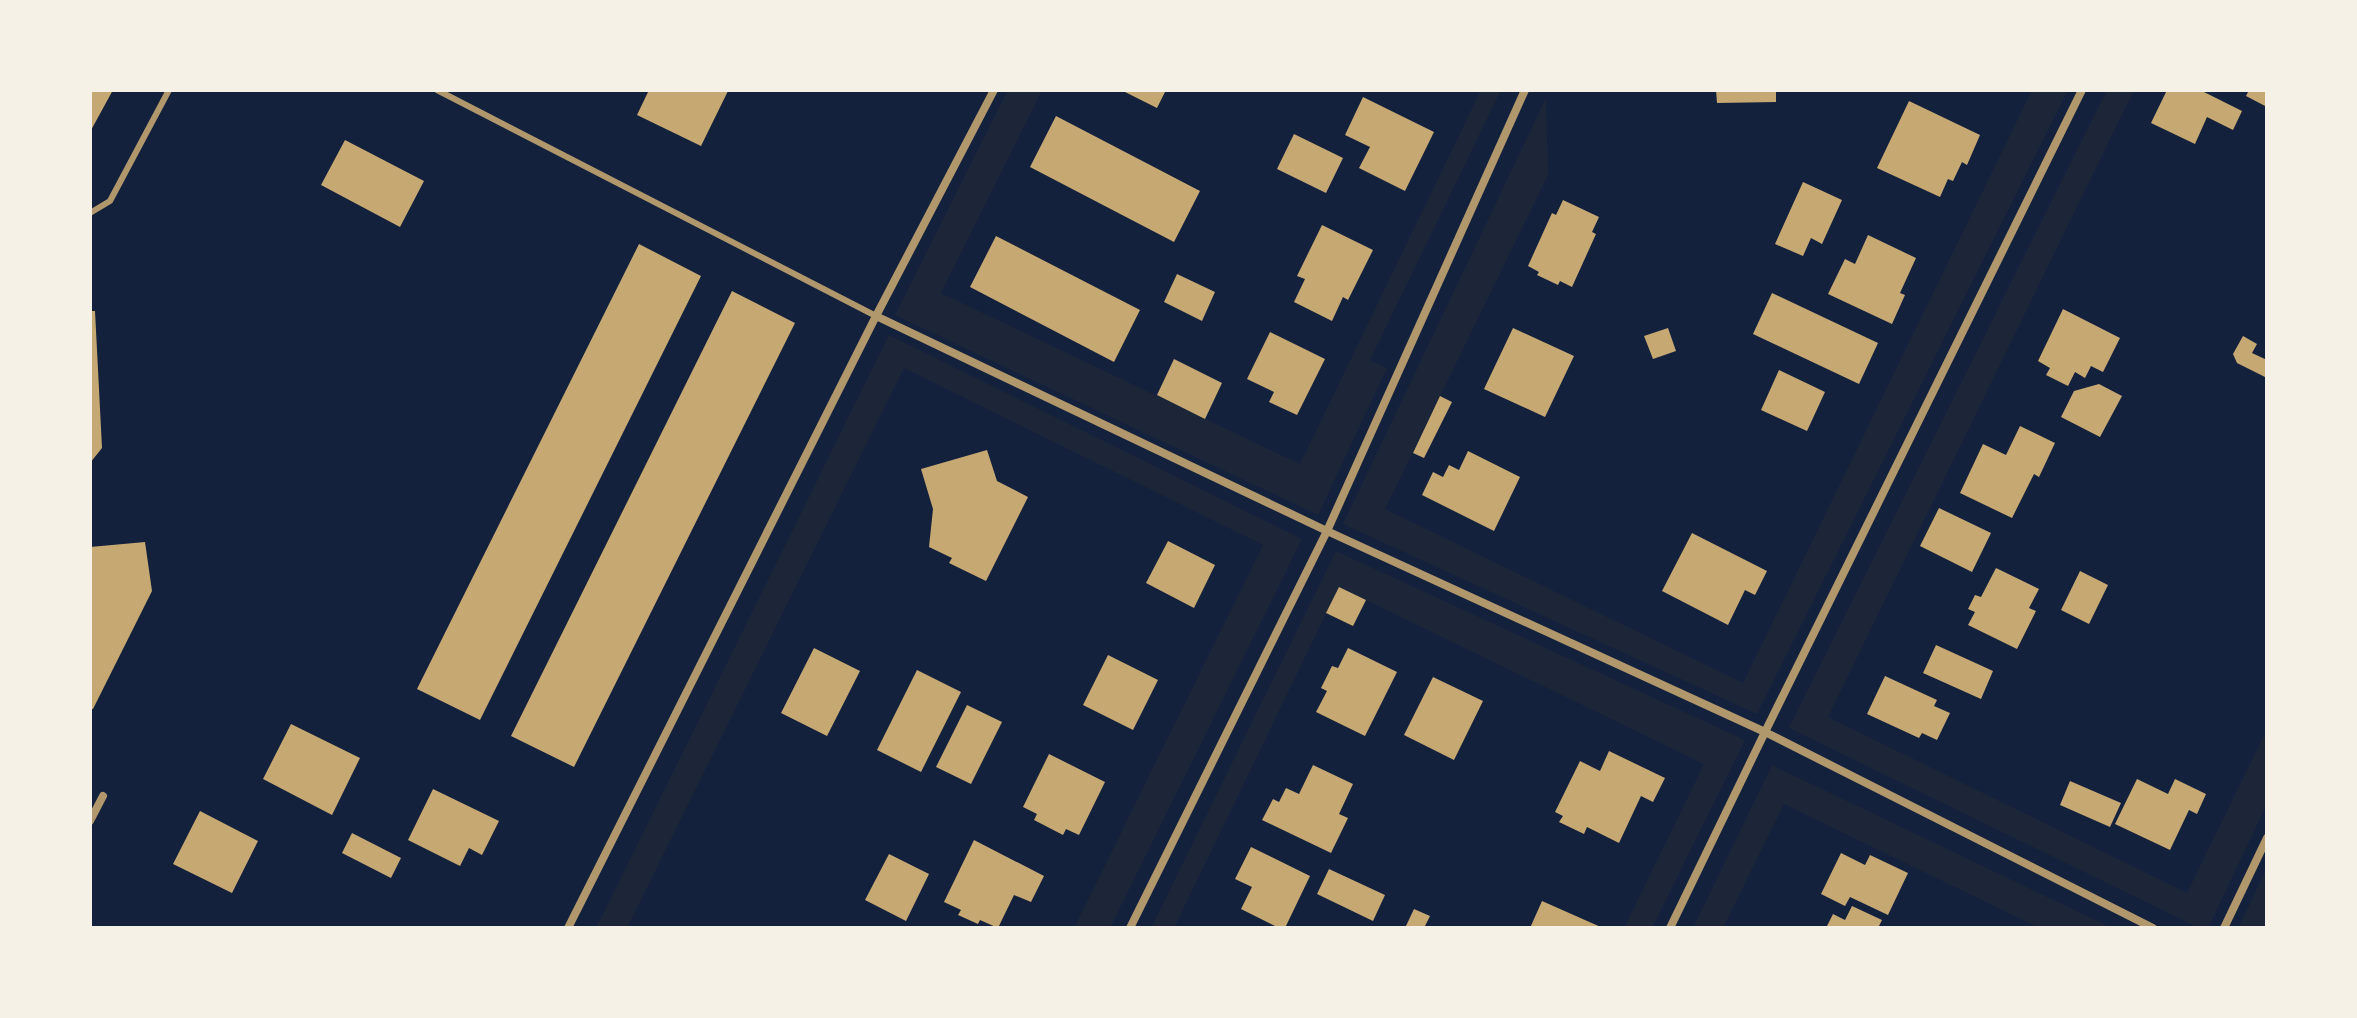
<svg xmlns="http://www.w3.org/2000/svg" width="2357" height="1018" viewBox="0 0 2357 1018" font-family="'Sofia Sans Condensed',sans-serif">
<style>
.green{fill:#1d2539}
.building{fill:#c6a872}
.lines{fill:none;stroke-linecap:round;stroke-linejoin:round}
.service{stroke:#b1986c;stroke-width:6}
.minor{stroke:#b1986c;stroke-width:8}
</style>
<rect width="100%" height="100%" fill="#14213d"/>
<path class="green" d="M 1008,90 L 1042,90 L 941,293 L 1300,464 L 1481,90 L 1501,90 L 1370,360 L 1387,368 L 1318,515 L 895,315 Z
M 2032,90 L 2068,90 L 1757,714 L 1343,524 L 1546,98 L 1548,175 L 1385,509 L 1743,683 Z
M 2107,90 L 2134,90 L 1828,717 L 2187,893 L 2267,729 L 2267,804 L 2208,928 L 2199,928 L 1789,728 Z
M 889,335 L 1302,539 L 1110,928 L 1074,928 L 1263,545 L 904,368 L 627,928 L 596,928 Z
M 1336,551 L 1745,740 L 1652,928 L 1624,928 L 1704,764 L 1339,587 L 1174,928 L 1151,928 Z
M 1772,765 L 2112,928 L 2039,928 L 1784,804 L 1723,928 L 1693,928 Z
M 2267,868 L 2267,928 L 2238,928 Z"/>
<path class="building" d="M 90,90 L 113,90 L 90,132 Z
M 649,90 L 726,90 L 728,91 L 701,146 L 637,115 Z
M 1121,90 L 1166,90 L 1157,108 Z
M 1716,90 L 1776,90 L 1776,102 L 1717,103 Z
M 2167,90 L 2200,90 L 2242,111 L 2233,130 L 2207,117 L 2195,144 L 2151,123 Z
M 2249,90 L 2267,90 L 2267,107 L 2246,96 Z
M 1363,97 L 1434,132 L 1405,191 L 1359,168 L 1370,147 L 1345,135 Z
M 1909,101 L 1980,135 L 1967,165 L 1962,162 L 1953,181 L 1948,179 L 1940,197 L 1877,168 Z
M 1056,116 L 1200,191 L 1174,242 L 1030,167 Z
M 1294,134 L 1343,158 L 1326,193 L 1277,169 Z
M 345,140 L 424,181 L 400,227 L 321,185 Z
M 1803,182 L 1842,200 L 1822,244 L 1811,238 L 1803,256 L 1775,244 Z
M 1563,200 L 1599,217 L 1592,232 L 1596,234 L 1572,287 L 1560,281 L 1558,285 L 1537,275 L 1539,272 L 1528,266 L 1552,213 L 1556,215 Z
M 1322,225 L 1373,250 L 1348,300 L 1343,297 L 1332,321 L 1294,302 L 1305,279 L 1297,276 Z
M 1868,235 L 1916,258 L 1900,293 L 1905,295 L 1892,324 L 1828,294 L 1845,259 L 1855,264 Z
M 996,236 L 1140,310 L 1114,362 L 970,287 Z
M 639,244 L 701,276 L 480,720 L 417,689 Z
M 1177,274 L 1215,292 L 1202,321 L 1164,302 Z
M 732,291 L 795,323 L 574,767 L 511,736 Z
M 1772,293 L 1878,343 L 1859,384 L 1753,334 Z
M 2063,309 L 2120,338 L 2103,372 L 2091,366 L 2085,378 L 2075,372 L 2068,386 L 2046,375 L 2050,368 L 2038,361 Z
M 90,311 L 95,311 L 102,448 L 90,463 Z
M 1513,328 L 1574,356 L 1545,417 L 1484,389 Z
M 1668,328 L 1676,351 L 1653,359 L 1644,336 Z
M 1270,332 L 1325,359 L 1297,415 L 1269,402 L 1274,392 L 1247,379 Z
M 2243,336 L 2257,344 L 2252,353 L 2267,360 L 2267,378 L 2237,363 L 2233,354 Z
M 1174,359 L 1222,383 L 1205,419 L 1157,395 Z
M 1779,370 L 1825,392 L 1807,431 L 1761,410 Z
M 2099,384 L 2122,396 L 2100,437 L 2061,417 L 2074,391 Z
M 1440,396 L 1452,402 L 1424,458 L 1413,453 Z
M 2020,426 L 2055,443 L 2039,477 L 2034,474 L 2012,518 L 1960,493 L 1983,444 L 2006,455 Z
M 987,450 L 997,481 L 1028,497 L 986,581 L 949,563 L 952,558 L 929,547 L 933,509 L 921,469 Z
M 1468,451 L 1520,477 L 1494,531 L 1422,495 L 1433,472 L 1443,477 L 1449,465 L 1459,470 Z
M 1939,508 L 1991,533 L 1972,572 L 1920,546 Z
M 1692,533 L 1767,571 L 1755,595 L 1745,590 L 1728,625 L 1662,591 Z
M 1168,541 L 1215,565 L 1194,608 L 1146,583 Z
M 145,542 L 152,591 L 93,709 L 90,709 L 90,547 Z
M 1996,568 L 2039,589 L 2029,608 L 2036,611 L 2017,649 L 1968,625 L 1975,612 L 1968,609 L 1975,595 L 1981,597 Z
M 2080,571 L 2108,585 L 2089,624 L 2061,610 Z
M 1339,587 L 1366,600 L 1353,626 L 1326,613 Z
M 1936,645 L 1993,671 L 1981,699 L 1923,673 Z
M 814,648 L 860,671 L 827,736 L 781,713 Z
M 1348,648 L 1397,672 L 1365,736 L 1316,712 L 1327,691 L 1321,688 L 1332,666 L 1338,668 Z
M 1108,655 L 1158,680 L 1133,730 L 1083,705 Z
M 917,670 L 961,692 L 921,772 L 877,750 Z
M 1885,676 L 1937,700 L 1934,706 L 1950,713 L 1937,740 L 1922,733 L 1919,738 L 1867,714 Z
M 1433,677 L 1483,701 L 1454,760 L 1404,735 Z
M 967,705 L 1002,722 L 971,784 L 936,767 Z
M 291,724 L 360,758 L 332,815 L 263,779 Z
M 1609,751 L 1665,778 L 1653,802 L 1641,796 L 1619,843 L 1587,827 L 1584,834 L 1559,822 L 1563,816 L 1555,812 L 1580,761 L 1600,771 Z
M 1049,754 L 1105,782 L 1079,835 L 1066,829 L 1063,835 L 1034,820 L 1037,814 L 1023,807 Z
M 1313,765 L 1353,784 L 1339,814 L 1348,818 L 1331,853 L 1262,820 L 1273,799 L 1279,802 L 1286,788 L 1299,794 Z
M 2137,779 L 2168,794 L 2175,779 L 2206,794 L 2197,814 L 2189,810 L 2170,850 L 2115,824 Z
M 2070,781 L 2121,803 L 2110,827 L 2060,805 Z
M 433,789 L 499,821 L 482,855 L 469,848 L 460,866 L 408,840 Z
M 200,811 L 258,841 L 232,893 L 173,864 Z
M 352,833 L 401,858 L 391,878 L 342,853 Z
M 974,840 L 1044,876 L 1031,902 L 1014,895 L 998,928 L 980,920 L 978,924 L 958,915 L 961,910 L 944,902 Z
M 1251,847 L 1310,876 L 1285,928 L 1279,928 L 1241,909 L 1252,887 L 1235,879 Z
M 1841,853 L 1865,865 L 1870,855 L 1908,873 L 1888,915 L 1850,897 L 1845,906 L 1821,894 Z
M 889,854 L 929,874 L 906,921 L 865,900 Z
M 1329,869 L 1385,895 L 1373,921 L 1317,894 Z
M 1542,901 L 1603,928 L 1530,928 Z
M 1852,906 L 1882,920 L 1878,928 L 1826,928 L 1833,914 L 1845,920 Z
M 1414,909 L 1430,916 L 1424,928 L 1405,928 Z"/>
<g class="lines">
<path class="service" d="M 437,90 L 876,316
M 90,213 L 110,201 L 169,90"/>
<path class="minor" d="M 876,316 L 1327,531 L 1765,732 L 2153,928
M 90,821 L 103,796
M 568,928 L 876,316 L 994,90
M 1130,928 L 1327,531 L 1525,90
M 1670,928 L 1765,732 L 2082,90
M 2224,928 L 2267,838"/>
</g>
<rect width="2357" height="1018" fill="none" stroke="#f6f1e7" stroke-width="184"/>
</svg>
